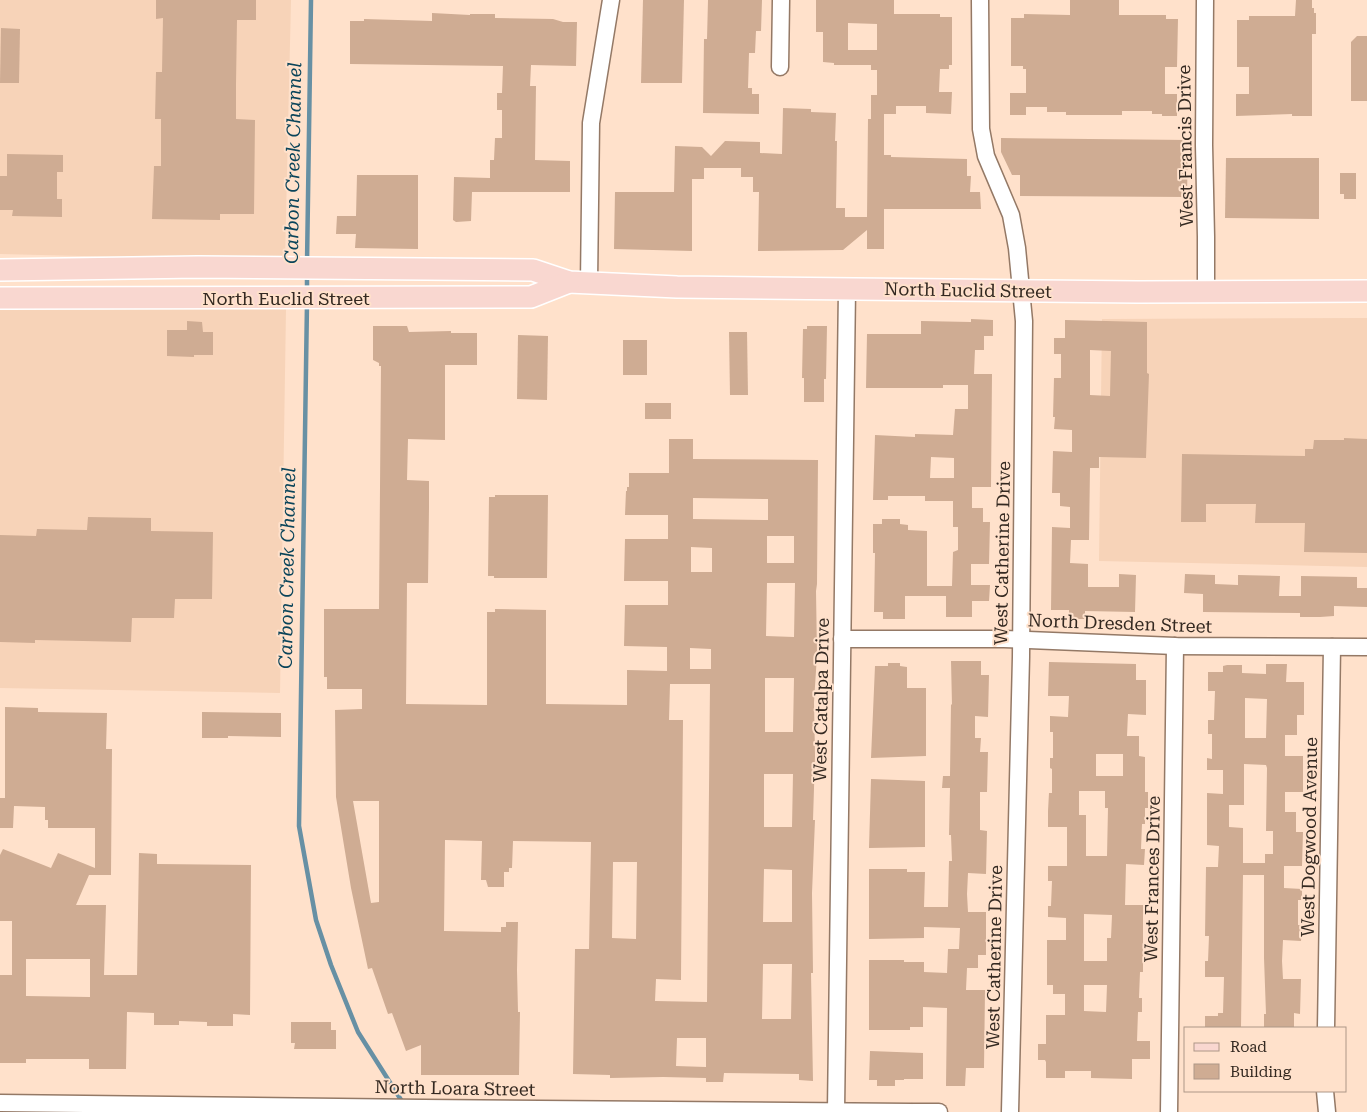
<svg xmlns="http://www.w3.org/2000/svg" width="1367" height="1112" viewBox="0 0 1367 1112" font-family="'Roboto Serif',serif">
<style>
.built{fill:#f7d3b8}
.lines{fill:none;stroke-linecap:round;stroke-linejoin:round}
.stream{stroke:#6790a4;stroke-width:4.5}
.building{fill:#cfac93;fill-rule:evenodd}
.minor-casing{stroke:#947966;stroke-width:19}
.major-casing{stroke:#fff;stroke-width:24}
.minor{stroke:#fff;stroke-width:16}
.major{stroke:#f9d7d0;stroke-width:21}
.labels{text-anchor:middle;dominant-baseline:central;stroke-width:4;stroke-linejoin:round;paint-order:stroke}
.street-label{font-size:18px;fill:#342921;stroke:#ffe1cb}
.water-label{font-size:19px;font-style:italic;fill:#0a445a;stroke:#ffe1cb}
</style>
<rect width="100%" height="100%" fill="#ffe1cb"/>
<g class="built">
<polygon points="0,0 291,0 285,261 0,254"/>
<polygon points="0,307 286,309 280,693 0,688"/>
<polygon points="1367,318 1367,567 1099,561 1102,319"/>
</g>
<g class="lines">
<g class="stream">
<polyline points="307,263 311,0"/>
<polyline points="307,293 307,273"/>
<polyline points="307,303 299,826 316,920 331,965 358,1032 403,1103"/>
</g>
</g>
<g class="building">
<polygon points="156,0 256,0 256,20 237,20 236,84 236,119 255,120 254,214 220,214 220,220 152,219 154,166 161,166 161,119 155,119 156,72 162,72 163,18 156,19"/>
<polygon points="643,0 684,0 682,83 641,83"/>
<polygon points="708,0 762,0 761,31 756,31 755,53 749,53 748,88 752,88 752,94 759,94 759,114 703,113 704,39 707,39"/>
<path d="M816 0H894V14H940V17H952V65H949V69H940L939 92H952L951 114 926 113V106H896V114H884V155H891V157L967 159V176H971L970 192H980L981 209H884V249H867V230L843 250 758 251 759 192H753V177H741V168H704V179H692V251L614 249 615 192H674L675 146 702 147 711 156 725 141 760 142V153L782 154 783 108 811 109V112L836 113 835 141H837L836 208H845V217H867L868 119H871V95H877V70H871V65H834V63L823 62V32H816ZM848 23 877 24V50H848Z"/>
<polygon points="1070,0 1119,0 1119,15 1166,15 1166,19 1178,19 1177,67 1165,67 1165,94 1177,94 1177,116 1162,116 1162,114 1152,114 1152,111 1122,111 1122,115 1066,115 1066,112 1047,112 1047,107 1026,107 1026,115 1010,115 1010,93 1026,93 1026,69 1023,69 1023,66 1011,66 1011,18 1024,18 1024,14 1070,15"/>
<polygon points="1296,0 1312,0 1312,8 1314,8 1314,13 1316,13 1316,34 1312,34 1312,116 1292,116 1292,114 1236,116 1236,94 1249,94 1249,67 1237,67 1237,20 1249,20 1249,16 1295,16"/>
<polygon points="432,13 470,15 470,14 495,14 495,18 553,19 563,22 577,22 576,66 531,65 530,86 536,86 535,160 570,161 570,192 472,192 471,221 456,222 453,220 454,177 490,178 490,160 494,160 495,138 502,138 502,110 497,110 497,93 502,93 503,66 350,64 350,21 364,21 364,19 432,21"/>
<polygon points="1,28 20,29 19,83 0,83"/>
<polygon points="1357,36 1367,36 1367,101 1351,101 1351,42"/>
<polygon points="1001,138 1188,140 1187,197 1020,196 1020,175 1012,175 1001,152"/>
<polygon points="7,154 63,155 63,172 57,172 57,199 62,199 62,217 12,216 13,210 0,210 0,176 7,176"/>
<polygon points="1226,158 1319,158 1319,219 1225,218"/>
<polygon points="1340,173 1356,173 1356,199 1344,199 1344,194 1340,194"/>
<polygon points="357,175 418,175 418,249 355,248 356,234 336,234 337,216 356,216"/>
<path d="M971 319 993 320V336H984V350H975L974 374H992L991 487H972V508H983V522H990L989 564H971V585H990L989 601H972V617H946V596H905V619H883V612H874L875 553H873V524H882V519H900V524L908 525V530L927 531V586H952L953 552 958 550V527H953V501H925V496H888V500H873L875 435 915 437V434L953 435 955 409H968V385H943V388H866L867 334H921V321L971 322ZM931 457 954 458V478H930Z"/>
<path d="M1065 320 1147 322V373L1149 374 1146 458 1099 457V468H1090L1089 540H1071L1070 563 1088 564V587H1119V574L1136 575 1135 612 1085 611V619H1069V610H1051L1052 527 1070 528V507L1060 506V493H1052L1053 451 1072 452V430L1054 429 1055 417H1053L1054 378H1061V354H1054V338H1065ZM1090 350 1111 351 1110 396 1090 395Z"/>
<polygon points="187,321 202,322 203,332 213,332 213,355 194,355 194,357 167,356 167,330 187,330"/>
<path d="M373 326H407L409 332 451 331V333H477V365H445V440L408 439 407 480 429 481V507L428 583H407L406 704 487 705V612H495V609L546 610V704L627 705V670L667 671V647L624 646 625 605H668V581H624L625 539H668V515H625L626 491H627V487H629V473H669V439H693V459L818 460 817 584 816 591 817 655 814 702 815 756 813 820H815L812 893 813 973H811L813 1081 799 1080V1074L724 1073 723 1082H706V1078L663 1077 610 1078V1075L573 1074 575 949H589L591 842 513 841 512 868H509V872H504V887H488L486 880H481L482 841 445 840 444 931 501 932V927H506V922H518L517 970 518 1012H520L519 1075H421V1045L406 1051 392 1013 388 1014 372 968 368 969 351 888 336 797 335 710 362 709V689H327V677H324V609H379L381 366H379V363L373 360ZM693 498 768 499V520L693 519ZM767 536H794V563H767ZM691 547 712 548V572H691ZM767 583H795L794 637 766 636ZM690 648 711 649V669H690ZM765 678H794L793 732H765ZM670 684H710L707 1002 655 1001 656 979 681 980 683 720H669ZM764 774H793L792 827H764ZM353 801H379V902L371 903ZM613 862H637L636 939 612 938ZM764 869 792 870V922H763ZM763 964H792L791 1019H762ZM677 1038H706V1067L676 1066Z"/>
<polygon points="807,326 827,326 826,379 824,379 824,402 804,402 804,378 802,378 803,329 807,329"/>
<polygon points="729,332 747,332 748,395 730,395"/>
<polygon points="518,335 548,336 547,400 517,399"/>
<rect x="623" y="340" width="24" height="35"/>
<rect x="645" y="403" width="26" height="16"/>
<polygon points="1344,438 1367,439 1367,553 1304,552 1305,523 1255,523 1256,504 1206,504 1206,522 1181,522 1182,454 1305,456 1305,449 1313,449 1314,440 1344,440"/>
<polygon points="495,495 548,495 547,578 494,578 494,576 488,576 489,497 495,497"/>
<polygon points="88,517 151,518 151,531 213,532 212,599 175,599 174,618 132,618 131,642 35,640 35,643 0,642 0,535 36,536 37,529 87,530"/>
<polygon points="1185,574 1215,575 1215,584 1238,585 1238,575 1280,576 1279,596 1301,596 1301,576 1357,577 1357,588 1367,588 1367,607 1334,606 1334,616 1320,617 1300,617 1300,613 1203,612 1203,594 1184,593"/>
<polygon points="951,661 981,661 981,675 989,675 988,717 975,716 975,738 981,738 980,752 988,752 987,792 980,792 980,830 987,831 986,874 968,873 967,894 968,912 986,912 986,955 978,955 978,968 967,968 966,990 985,990 984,1068 966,1068 965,1086 946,1086 947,1008 923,1007 923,1027 910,1027 910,1030 869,1030 869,960 904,960 904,962 924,962 924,972 947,973 948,949 959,949 960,928 924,927 924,938 869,939 869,869 907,869 907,872 925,872 924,907 948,907 949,861 952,861 951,835 949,835 950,788 942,788 943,776 950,776 951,704 952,705"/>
<path d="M1049 662 1136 664V680H1146V715L1128 714 1127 736H1139V756L1145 757V792H1148V808H1145V824H1142L1141 849H1145L1144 865 1126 864 1125 905H1143V972H1140L1139 998H1142V1012H1138L1137 1041H1150V1059H1132V1079L1091 1078V1071H1065V1078H1046V1062L1045 1060H1038V1044H1046V1015H1065V994H1053V985H1047V940H1066V918L1048 917V906H1051L1052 881H1048V866H1067V827H1048V811L1049 793H1052V769L1050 768V758H1053V732H1050V716L1068 717 1069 696H1048ZM1096 754H1123V776H1096ZM1079 791H1105V808H1108L1107 856H1086V815H1079ZM1084 914 1112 915 1111 938H1107V961H1084ZM1084 985H1107L1106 1012 1084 1011Z"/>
<polygon points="888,663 900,663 900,666 907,667 907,688 926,688 926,756 871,758 875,666 888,666"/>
<path d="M1266 664H1287L1286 682H1304V715H1297V735H1285V756H1303V792H1285V812H1296V832H1303L1302 866H1284V888L1302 889V900H1298V925H1302L1301 941 1283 940 1282 961 1283 979H1301L1300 1014 1294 1013V1028H1264V1014H1266L1264 958V875H1243L1241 1028H1205V1016H1218V1013H1223L1224 977H1205V961H1208L1209 936H1205L1206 867H1218L1219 846 1207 845V793L1223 794V770H1207V758L1212 759V734H1208V720H1214L1215 691H1208V672H1223V666L1227 665H1242V673L1266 674ZM1245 698 1267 699 1266 738H1245ZM1244 764 1266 765 1267 768 1266 831H1273V854H1265V863H1243V828L1229 827V805H1244Z"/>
<path d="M5 707 38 708V712L107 713 106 749H112L111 875H89L76 905H106L104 975H137L139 853 157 854V864L251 865 250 1015 233 1014V1026H207V1022L179 1021V1025H154V1013L127 1012 126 1069H89V1059H26V1063H0V975H12V921H0V855L3 849 51 868 58 853 95 868V828H48V820H45V807L14 806 13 828H0V798H5ZM26 959H90V997L26 996Z"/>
<polygon points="202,712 281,713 281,737 228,736 228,738 202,738"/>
<polygon points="871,779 925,781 925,847 869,848"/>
<polygon points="291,1022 331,1022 331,1030 336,1030 336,1049 294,1049 295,1043 291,1043"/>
<polygon points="870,1051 923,1053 923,1079 904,1079 904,1080 895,1080 895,1086 877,1086 877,1080 869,1080"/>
</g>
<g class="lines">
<defs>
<g id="minor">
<polyline points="980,0 981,129 986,156 1011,215 1017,248 1024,321 1021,657 1010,1112"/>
<polyline points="1205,0 1204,145 1206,237 1206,292"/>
<polyline points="780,67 781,0"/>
<polyline points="589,283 591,123 611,0"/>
<polyline points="842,639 1004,639 1175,646 1367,647"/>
<polyline points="1326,1028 1332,647"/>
<polyline points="1325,1091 1327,1112"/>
<polyline points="0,1103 423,1108 911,1112"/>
<polyline points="836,1111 847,289"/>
<polyline points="913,1112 939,1112"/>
<polyline points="1169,1112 1175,646"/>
</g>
<g id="major">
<polyline points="0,270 198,267 533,270 569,282 677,287 1138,292 1367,291"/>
<polyline points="0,298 531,297 569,282"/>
</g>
</defs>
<use href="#minor" class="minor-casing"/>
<use href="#major" class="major-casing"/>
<use href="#minor" class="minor"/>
<use href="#major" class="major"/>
</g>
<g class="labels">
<g class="street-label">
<text transform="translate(1185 146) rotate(-91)">West Francis Drive</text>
<text transform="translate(968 290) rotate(1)">North Euclid Street</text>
<text x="286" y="298">North Euclid Street</text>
<text transform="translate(1002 553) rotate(-89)">West Catherine Drive</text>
<text transform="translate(1120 623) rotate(2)">North Dresden Street</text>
<text transform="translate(821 700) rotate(-89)">West Catalpa Drive</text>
<text transform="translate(1309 837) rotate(-89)">West Dogwood Avenue</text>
<text transform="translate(1152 879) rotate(-89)">West Frances Drive</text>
<text transform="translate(994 957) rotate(-89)">West Catherine Drive</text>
<text transform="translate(455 1088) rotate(1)">North Loara Street</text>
</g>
<g class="water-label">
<text transform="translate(293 163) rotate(-89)">Carbon Creek Channel</text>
<text transform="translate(287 568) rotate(-89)">Carbon Creek Channel</text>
</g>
</g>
<rect x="1184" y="1027" width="162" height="65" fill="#ffe1cb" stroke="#ae9787"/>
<rect x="1194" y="1043" width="25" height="8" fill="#f9d7d0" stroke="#ae9787"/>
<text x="1230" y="1052" font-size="15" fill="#342921">Road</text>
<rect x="1194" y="1064" width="25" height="15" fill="#cfac93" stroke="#ae9787"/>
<text x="1230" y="1077" font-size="15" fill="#342921">Building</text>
</svg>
